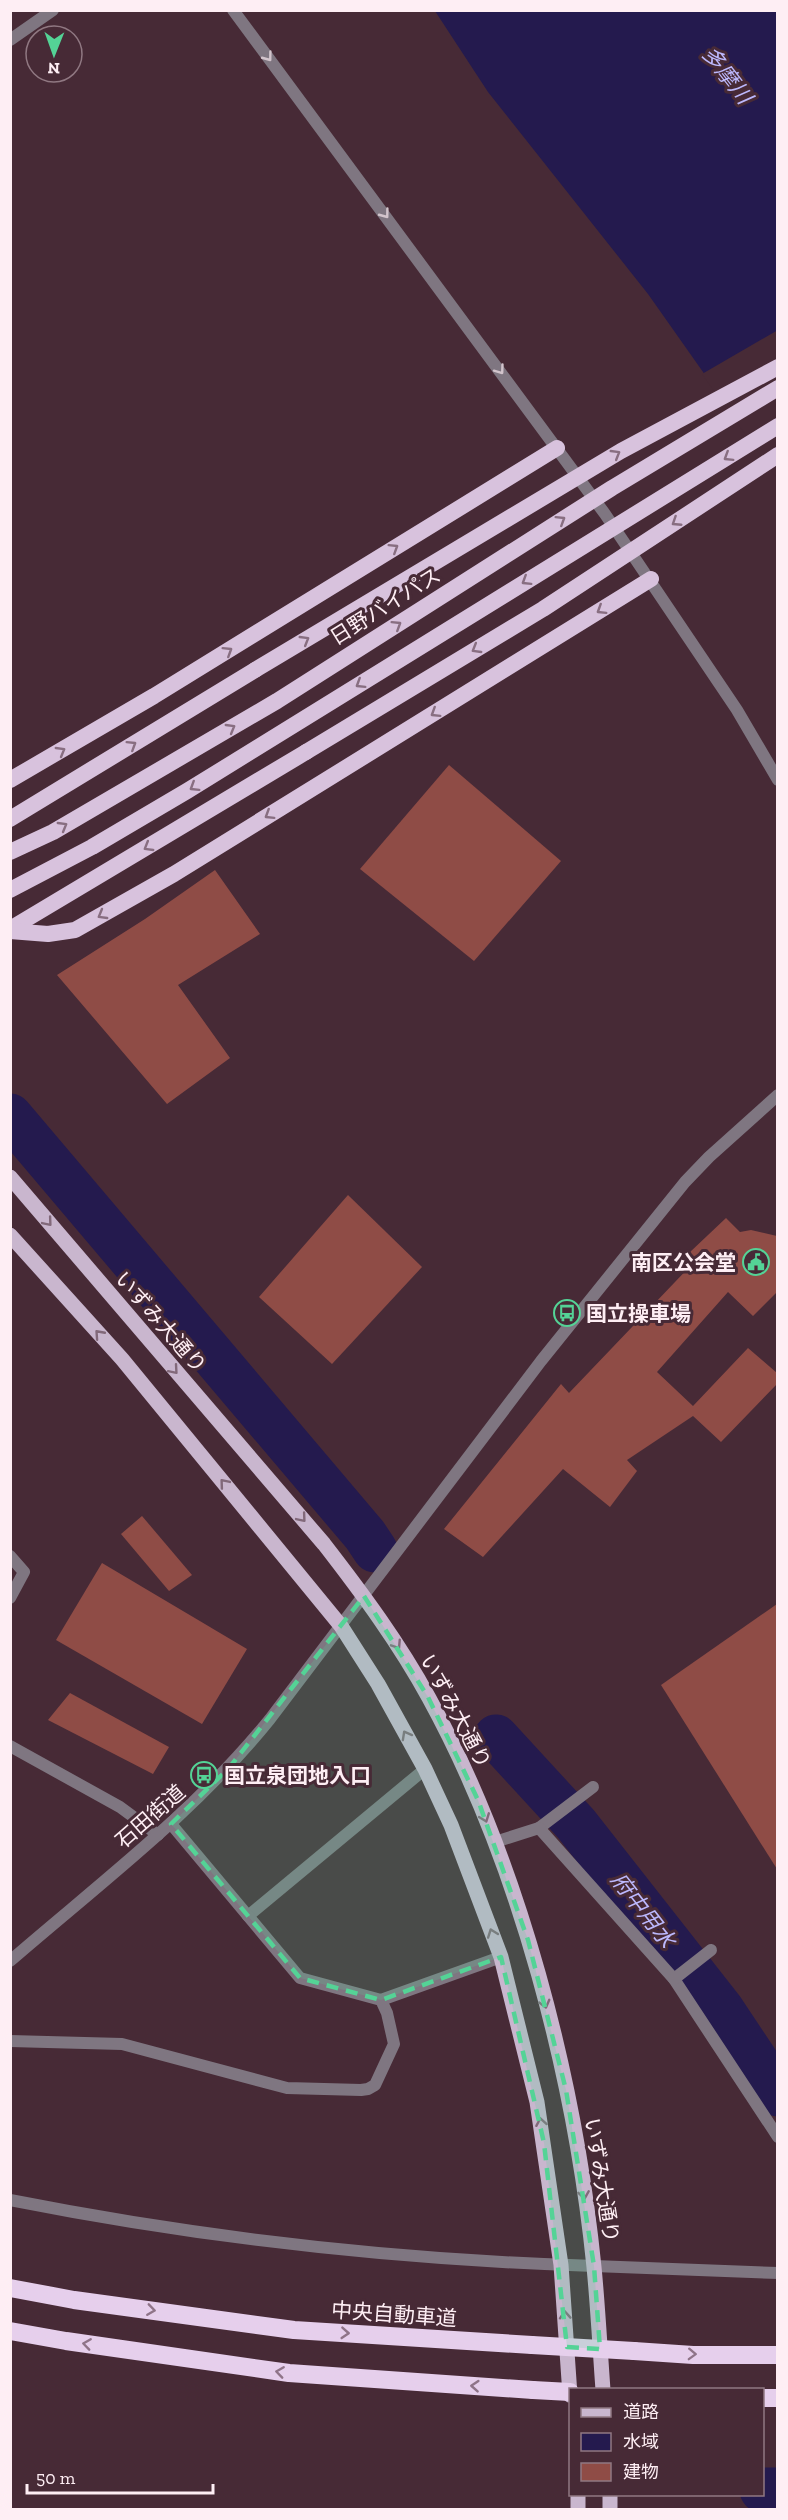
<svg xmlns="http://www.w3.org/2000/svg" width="788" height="2520" viewBox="0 0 788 2520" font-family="'Zilla Slab','Noto Sans JP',serif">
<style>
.water{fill:#241a4e}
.pier{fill:#472a36}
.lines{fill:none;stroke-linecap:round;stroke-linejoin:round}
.river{stroke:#241a4e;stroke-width:45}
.building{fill:#8f4c46}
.minor{stroke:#7f7681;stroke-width:12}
.tertiary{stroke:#7f7681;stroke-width:12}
.primary{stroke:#c9b6ce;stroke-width:15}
.trunk{stroke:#d8c2dd;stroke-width:16}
.motorway{stroke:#e6cfec;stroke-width:18}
.trunk-bridge{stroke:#d8c2dd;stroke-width:16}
.motorway-bridge{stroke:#e6cfec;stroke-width:18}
.oneway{stroke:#d2c4cc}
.oneway2{stroke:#886e81}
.oneway3{stroke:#82697a}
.oneway4{stroke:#8f7488}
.marked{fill:#54d396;fill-opacity:0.2;stroke:#54d396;stroke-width:4.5;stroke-dasharray:12 8;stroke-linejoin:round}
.labels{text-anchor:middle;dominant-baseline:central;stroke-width:6;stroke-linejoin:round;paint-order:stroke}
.street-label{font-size:21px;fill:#feeef4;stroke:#472a36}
.poi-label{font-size:21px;font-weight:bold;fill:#feeef4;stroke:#472a36;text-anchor:start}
.water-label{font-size:22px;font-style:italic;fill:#bcb8fd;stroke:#472a36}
</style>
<rect width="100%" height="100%" fill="#472a36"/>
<polygon class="water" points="435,11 777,11 777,477 648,294 488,92"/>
<polygon class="pier" points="778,330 778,480 702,374"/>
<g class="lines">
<g class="river">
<polyline points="10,1116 365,1535 375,1550"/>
<polyline points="496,1737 576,1824 722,2010 778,2094"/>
<polyline points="762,2490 778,2490"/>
</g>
</g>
<g class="building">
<polygon points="449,765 561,861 474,961 360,869"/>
<polygon points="215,870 260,934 178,985 230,1058 167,1104 57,975 145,919"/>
<polygon points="348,1195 422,1267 332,1364 259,1297"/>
<polygon points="726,1218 740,1232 751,1230 777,1236 777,1292 753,1316 728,1292 657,1372 693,1406 748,1348 777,1373 777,1384 721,1442 693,1416 627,1460 637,1471 610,1507 563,1469 483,1557 444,1529 561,1384 569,1393 696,1260 689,1253"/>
<polygon points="142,1516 192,1575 169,1591 121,1534"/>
<polygon points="102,1563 247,1649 202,1724 56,1640"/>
<polygon points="777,1604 777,1869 661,1685"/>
<polygon points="70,1693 169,1747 153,1774 48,1720"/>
</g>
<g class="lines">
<g class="minor">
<polyline points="233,10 605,514 737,710 778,780"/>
<polyline points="10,40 53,10"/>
<polyline points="10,1556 24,1572 10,1598"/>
<polyline points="10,1746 120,1807 158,1835"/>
<polyline points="539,1828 593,1787"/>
<polyline points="495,1842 539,1828 674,1979 778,2137"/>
<polyline points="248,1916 425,1769"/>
<polyline points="674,1979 711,1950"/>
<polyline points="381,2000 501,1957"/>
<polyline points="10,2041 122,2044 287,2088 361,2090 368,2089 375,2085 394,2044 387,2013 381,2000 300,1978 171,1824"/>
<polyline points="594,2266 778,2273"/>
</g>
<g class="tertiary">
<path d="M10 1961C100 1883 195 1812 270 1719L541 1361 685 1182 709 1157 778 1095"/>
<path d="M10 2200C202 2238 399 2260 594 2266"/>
</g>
<g class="primary">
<path d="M10 1177 324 1544C362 1593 399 1643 429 1698 520 1864 575 2079 594 2267 598 2308 600 2349 603 2390"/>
<polyline points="10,1235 122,1359 341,1626 378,1684 425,1769 451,1825 501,1957 537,2102 561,2265 570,2395"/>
<polyline points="578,2494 578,2510"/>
<polyline points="610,2494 610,2510"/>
</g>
<g class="trunk">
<polyline points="10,780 154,696 557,448"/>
<polyline points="10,819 255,670"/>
<polyline points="10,929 306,752"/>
<polyline points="10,931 48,934 75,930 174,874 651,579"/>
</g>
<g class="motorway">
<polyline points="10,2288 74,2300 294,2330 532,2345"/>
<polyline points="10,2331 66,2341 289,2373 533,2390"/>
<polyline points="634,2351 693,2355 778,2355"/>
<polyline points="762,2398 778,2398"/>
</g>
<g class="trunk-bridge">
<polyline points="255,670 621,451 778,367"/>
<polyline points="306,752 543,609 778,455"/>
<polyline points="10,852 53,832 277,701 612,488 778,388"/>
<polyline points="10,890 92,847 187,791 778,426"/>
</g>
<g class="motorway-bridge">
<polyline points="532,2345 634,2351"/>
<polyline points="533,2390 570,2392"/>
</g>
</g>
<defs><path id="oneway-chevron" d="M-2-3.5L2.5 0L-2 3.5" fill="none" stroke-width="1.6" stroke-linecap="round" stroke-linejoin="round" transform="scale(1.5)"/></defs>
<g class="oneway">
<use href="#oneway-chevron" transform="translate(268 57) rotate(53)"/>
<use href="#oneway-chevron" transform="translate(385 214) rotate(53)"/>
<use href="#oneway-chevron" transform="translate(500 370) rotate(54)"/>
</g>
<g class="oneway2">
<use href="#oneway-chevron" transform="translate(616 454) rotate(-31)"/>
<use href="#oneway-chevron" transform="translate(728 457) rotate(148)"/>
<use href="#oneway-chevron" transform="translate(561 520) rotate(-32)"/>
<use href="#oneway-chevron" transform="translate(676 522) rotate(147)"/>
<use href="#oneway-chevron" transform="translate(394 548) rotate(-32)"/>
<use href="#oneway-chevron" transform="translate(526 581) rotate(148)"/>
<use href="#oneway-chevron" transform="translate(601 610) rotate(148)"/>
<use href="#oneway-chevron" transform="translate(397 625) rotate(-32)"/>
<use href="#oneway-chevron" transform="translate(305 640) rotate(-31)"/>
<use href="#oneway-chevron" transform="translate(476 649) rotate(149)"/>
<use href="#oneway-chevron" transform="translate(228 651) rotate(-32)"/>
<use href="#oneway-chevron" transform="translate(360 684) rotate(148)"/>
<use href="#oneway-chevron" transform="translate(435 713) rotate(148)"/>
<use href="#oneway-chevron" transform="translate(231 728) rotate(-30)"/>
<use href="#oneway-chevron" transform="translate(132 745) rotate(-32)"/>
<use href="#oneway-chevron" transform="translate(61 751) rotate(-30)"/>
<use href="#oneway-chevron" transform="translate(194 787) rotate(148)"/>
<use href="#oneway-chevron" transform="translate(269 815) rotate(148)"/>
<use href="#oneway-chevron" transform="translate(63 826) rotate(-30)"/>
<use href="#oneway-chevron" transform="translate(148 847) rotate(149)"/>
<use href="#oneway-chevron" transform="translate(102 915) rotate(150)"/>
</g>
<g class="oneway3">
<use href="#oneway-chevron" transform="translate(48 1222) rotate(50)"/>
<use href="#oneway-chevron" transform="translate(99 1334) rotate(-132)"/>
<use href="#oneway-chevron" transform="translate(174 1370) rotate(49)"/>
<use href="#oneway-chevron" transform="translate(224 1483) rotate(-130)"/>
<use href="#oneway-chevron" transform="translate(302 1518) rotate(50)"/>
<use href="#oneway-chevron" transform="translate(397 1645) rotate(57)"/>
<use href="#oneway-chevron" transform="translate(406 1735) rotate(-119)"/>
<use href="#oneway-chevron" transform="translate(485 1818) rotate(69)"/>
<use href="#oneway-chevron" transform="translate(492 1933) rotate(-110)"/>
<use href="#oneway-chevron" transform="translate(545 2004) rotate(75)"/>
<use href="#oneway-chevron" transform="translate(541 2122) rotate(-100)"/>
<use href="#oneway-chevron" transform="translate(584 2195) rotate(81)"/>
<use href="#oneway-chevron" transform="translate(565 2315) rotate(-94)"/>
</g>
<g class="oneway4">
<use href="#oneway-chevron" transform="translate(151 2310) rotate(8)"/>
<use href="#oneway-chevron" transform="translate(345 2333) rotate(4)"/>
<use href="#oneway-chevron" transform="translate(87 2344) rotate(-172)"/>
<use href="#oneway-chevron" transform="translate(692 2354) rotate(2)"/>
<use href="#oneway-chevron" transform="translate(280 2372) rotate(-172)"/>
<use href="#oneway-chevron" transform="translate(475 2386) rotate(-176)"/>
</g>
<path class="marked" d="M364 1596 428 1697 478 1800 528 1940 566 2090 594 2266 600 2349 567 2347 544 2143 501 1957 381 2000 300 1978 171 1824 229 1768Z"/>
<defs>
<symbol id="civic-ring" viewBox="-11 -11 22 22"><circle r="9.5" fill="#472a36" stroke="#54d396" stroke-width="1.5"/><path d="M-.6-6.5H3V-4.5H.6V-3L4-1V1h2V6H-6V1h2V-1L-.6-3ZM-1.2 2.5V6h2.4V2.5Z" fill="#54d396"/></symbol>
<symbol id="bus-ring" viewBox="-11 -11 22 22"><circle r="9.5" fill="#472a36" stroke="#54d396" stroke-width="1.5"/><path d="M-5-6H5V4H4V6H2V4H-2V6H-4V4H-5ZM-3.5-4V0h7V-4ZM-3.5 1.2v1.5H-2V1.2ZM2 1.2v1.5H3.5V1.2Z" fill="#54d396"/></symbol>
</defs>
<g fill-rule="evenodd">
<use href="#civic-ring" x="741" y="1247" width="30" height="30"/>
<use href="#bus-ring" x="552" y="1298" width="30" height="30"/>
<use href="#bus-ring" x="189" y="1760" width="30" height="30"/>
</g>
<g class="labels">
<g class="street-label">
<text transform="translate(385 606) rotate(-32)">日野バイパス</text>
<text transform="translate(161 1322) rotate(49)">いずみ大通り</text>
<text transform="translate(456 1711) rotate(62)">いずみ大通り</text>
<text transform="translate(150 1816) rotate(-41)">石田街道</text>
<text transform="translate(602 2180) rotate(81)">いずみ大通り</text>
<text transform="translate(394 2314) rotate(4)">中央自動車道</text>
</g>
<g class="poi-label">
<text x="736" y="1262" text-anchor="end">南区公会堂</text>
<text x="586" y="1313">国立操車場</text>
<text x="224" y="1775">国立泉団地入口</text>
</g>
<g class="water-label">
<text transform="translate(727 75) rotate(52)">多摩川</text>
<text transform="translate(643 1910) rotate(52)">府中用水</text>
</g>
</g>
<rect width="788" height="2520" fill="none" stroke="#feeef4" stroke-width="24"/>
<rect x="569" y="2388" width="195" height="108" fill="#472a36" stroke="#907882" stroke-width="1.5"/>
<rect x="581" y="2408" width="30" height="9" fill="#c9b6ce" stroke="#907882" stroke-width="1.5"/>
<text x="623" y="2418" font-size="18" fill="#feeef4">道路</text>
<rect x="581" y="2433" width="30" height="18" fill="#241a4e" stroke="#907882" stroke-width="1.5"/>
<text x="623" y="2448" font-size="18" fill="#feeef4">水域</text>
<rect x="581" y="2463" width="30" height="18" fill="#8f4c46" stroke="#907882" stroke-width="1.5"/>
<text x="623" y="2478" font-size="18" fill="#feeef4">建物</text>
<g transform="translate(54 54) rotate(181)"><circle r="28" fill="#472a36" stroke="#907882" stroke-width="1.5"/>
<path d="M0-4.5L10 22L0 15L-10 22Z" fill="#54d396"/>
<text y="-9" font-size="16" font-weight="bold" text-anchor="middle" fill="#feeef4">N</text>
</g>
<path d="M27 2484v9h186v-9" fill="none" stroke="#feeef4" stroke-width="3"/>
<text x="36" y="2484" font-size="18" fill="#feeef4" stroke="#472a36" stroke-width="4.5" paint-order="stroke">50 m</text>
</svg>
